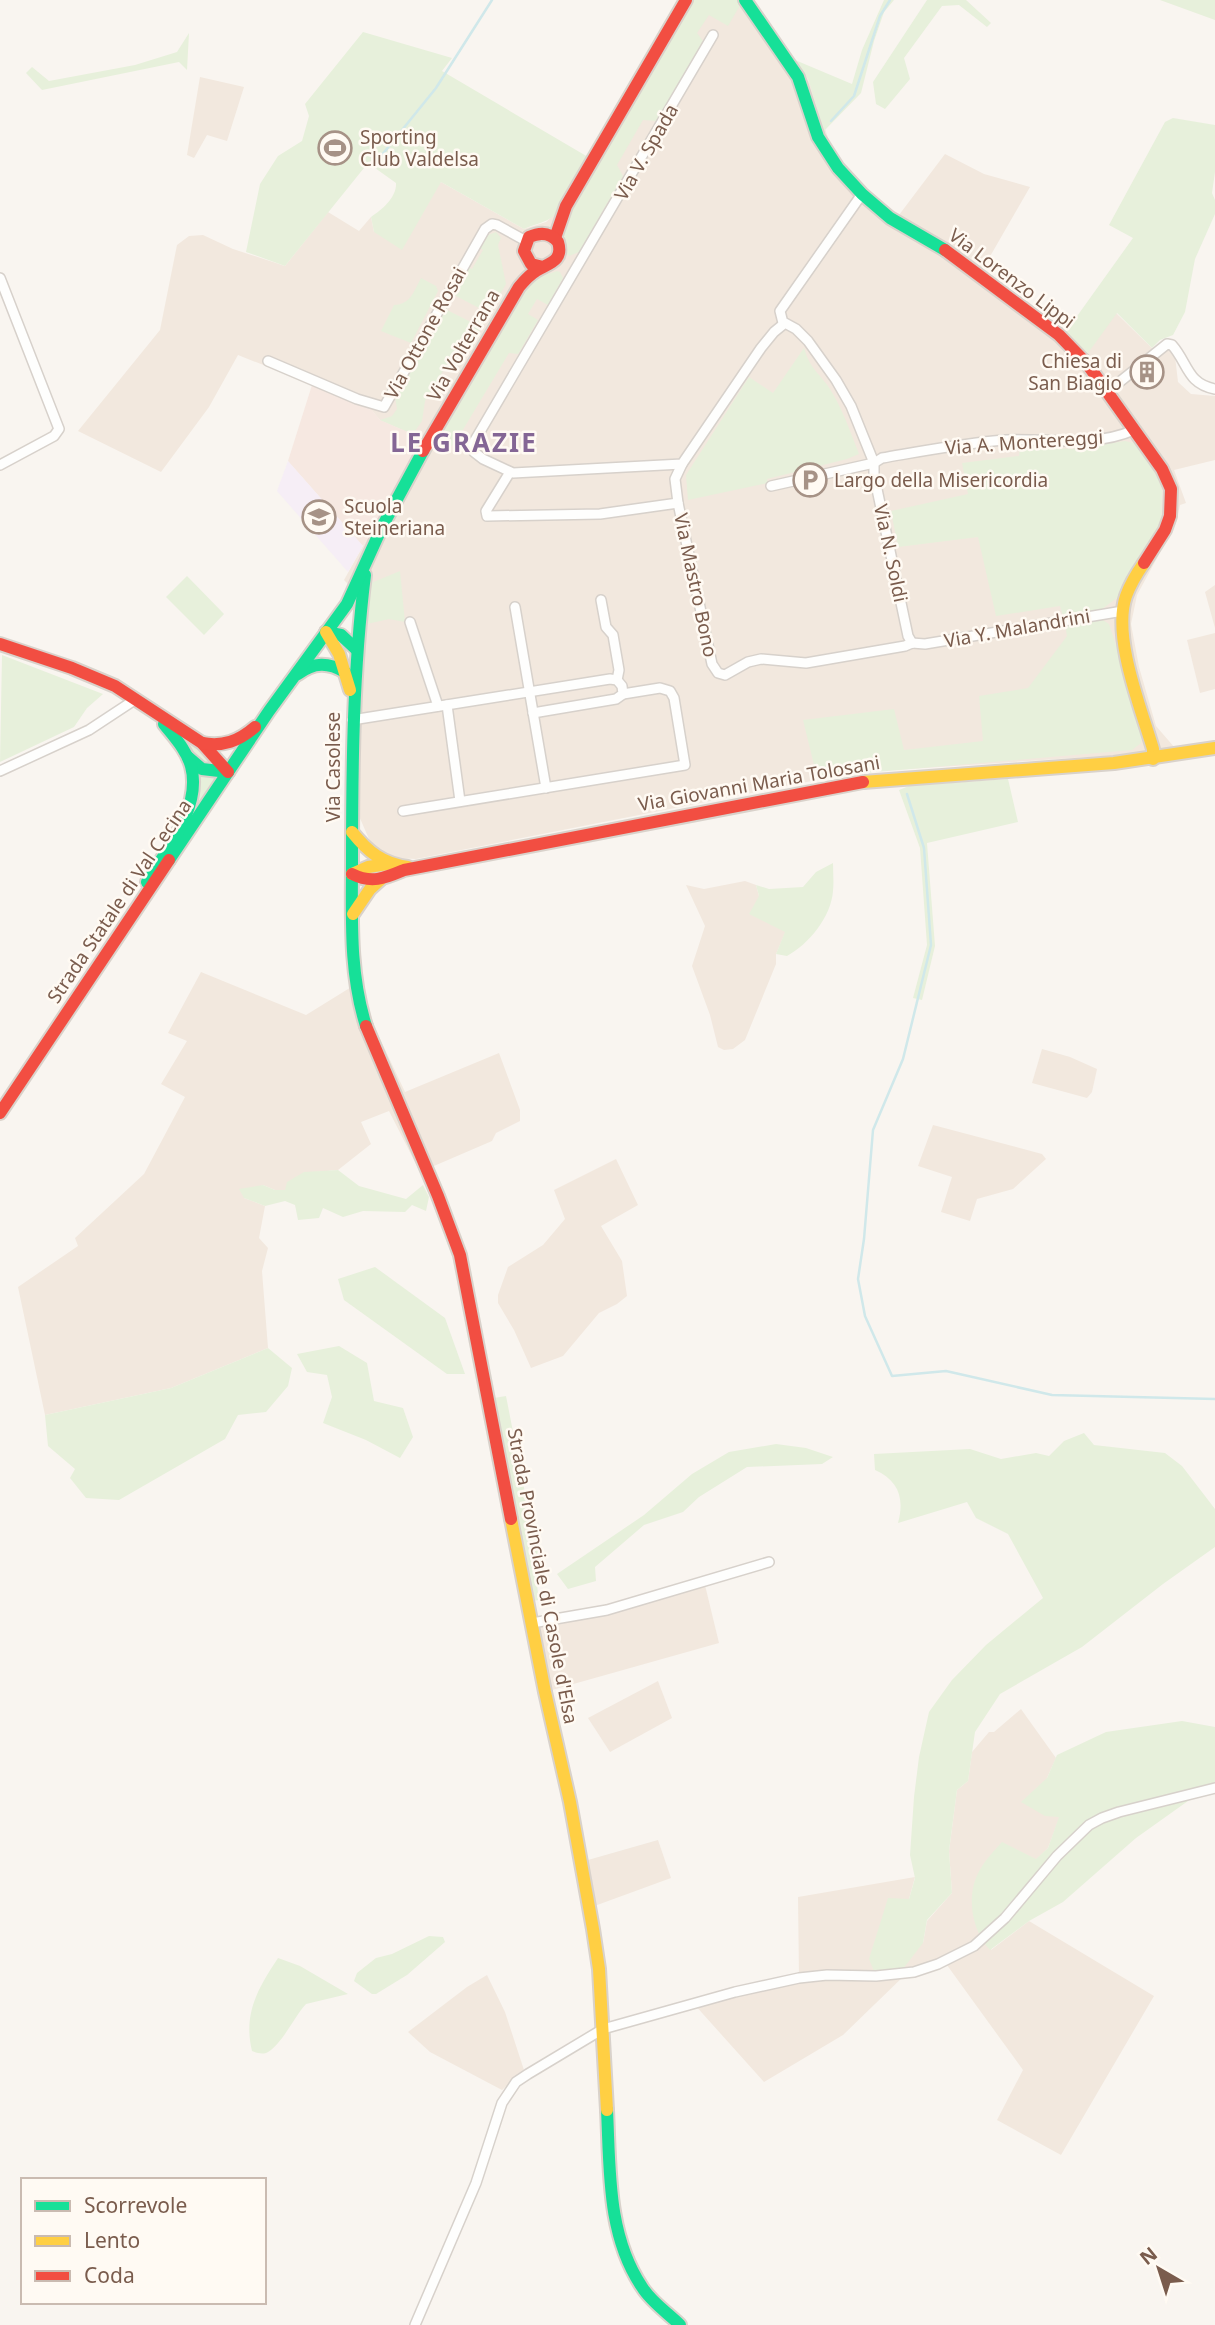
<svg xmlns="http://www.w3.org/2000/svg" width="1215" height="2325" viewBox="0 0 1215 2325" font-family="'Noto Sans',sans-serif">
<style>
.residential{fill:#f2e8de}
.commercial{fill:#f6e8e1}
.education{fill:#f6eef6}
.green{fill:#e7f0db}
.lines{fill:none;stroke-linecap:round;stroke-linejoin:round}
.stream{stroke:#d0e8ea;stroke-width:2.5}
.street-casing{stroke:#d7d1cb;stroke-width:12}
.fast-casing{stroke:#d9d2cb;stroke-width:16}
.slow-casing{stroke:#d9d2cb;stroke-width:16}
.jam-casing{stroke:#d9d2cb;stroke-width:16}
.street{stroke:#fefefd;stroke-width:9}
.fast{stroke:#16e098;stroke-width:12}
.slow{stroke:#ffcf43;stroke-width:12}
.jam{stroke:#f24e42;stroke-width:12}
.labels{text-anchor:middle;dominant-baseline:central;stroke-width:5;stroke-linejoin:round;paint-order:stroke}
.poi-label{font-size:19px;fill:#7a5c4d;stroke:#fffaf3;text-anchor:start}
.street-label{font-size:19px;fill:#7a5c4d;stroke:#fffaf3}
.district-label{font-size:26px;font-weight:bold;letter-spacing:2px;fill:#846695;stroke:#fffaf3}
</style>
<rect width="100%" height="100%" fill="#f9f5f0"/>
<g class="residential">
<polygon points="678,0 753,0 810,83 831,147 845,166 869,192 899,215 945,154 984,174 1030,187 977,279 1056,339 1079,365 1116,313 1159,355 1170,348 1175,356 1178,382 1191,394 1215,396 1215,460 1174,470 1186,503 1180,505 1176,523 1137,595 1131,624 1139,667 1156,726 1175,748 1134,754 879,771 827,778 416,859 395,858 383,854 372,846 359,816 364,626 351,587 344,580 423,439 380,420 369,407 238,355 209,407 161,472 78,431 160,330 177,245 189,236 203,235 233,249 285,266 328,212 359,231 371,217 374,232 441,182 524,229 546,222 554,215"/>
<polygon points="200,77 244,87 227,141 207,135 194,158 187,155"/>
<polygon points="1215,585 1215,628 1205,592"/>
<polygon points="1215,633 1215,689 1200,693 1187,640"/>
<polygon points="745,881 756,885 759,896 786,931 776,954 776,964 745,1040 733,1049 724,1050 718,1047 710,1015 692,966 705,926 686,885 704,889"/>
<polygon points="201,972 306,1015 361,981 374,1026 405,1092 499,1053 520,1110 520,1121 496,1133 492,1141 420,1172 389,1111 361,1122 371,1144 338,1170 304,1173 285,1190 275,1190 263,1185 244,1198 265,1206 259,1238 268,1248 262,1271 268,1348 171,1388 45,1415 18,1287 78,1246 75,1238 144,1174 185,1097 161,1084 187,1041 168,1033"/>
<polygon points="1042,1049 1070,1057 1097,1069 1092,1092 1087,1098 1032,1083"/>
<polygon points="933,1125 1042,1154 1046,1159 1013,1189 977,1199 970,1221 941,1212 952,1177 918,1166"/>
<polygon points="616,1159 638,1205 601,1226 622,1261 627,1296 617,1304 599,1313 563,1356 531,1368 514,1330 498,1303 498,1295 508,1267 543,1245 565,1219 554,1190"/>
<polygon points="704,1581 719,1643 545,1692 532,1623 550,1621"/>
<polygon points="658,1681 672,1718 610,1752 588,1718"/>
<polygon points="1021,1709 1056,1758 1047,1778 1060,1816 1048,1848 1036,1860 991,1950 1029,1921 1154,1996 1061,2155 997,2120 1023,2070 944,1961 907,1973 843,2035 764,2082 694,2004 799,1978 798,1897 915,1877 909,1899 923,1943 927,1921 952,1893 949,1851 957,1790 968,1781 972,1752 989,1732 994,1732"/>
<polygon points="658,1840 671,1878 589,1908 581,1862"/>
<polygon points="487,1975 505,2012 524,2070 502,2090 430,2052 408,2032 467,1987"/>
</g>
<polygon class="commercial" points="312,385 370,408 380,420 424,439 363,546 288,461"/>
<polygon class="education" points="288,461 363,546 348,572 277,491"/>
<g class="green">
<path d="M693 0H739L742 2 728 26 709 15 697 33 703 41 657 121 643 120 617 165 623 176 579 252 569 256C559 245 563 231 568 218Z"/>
<polygon points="884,0 894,0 884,12 874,41 861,93 824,131 809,81 795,60 852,84 862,50"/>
<polygon points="927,0 966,0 991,23 987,27 959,5 942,6 904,58 910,79 885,109 876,104 873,82"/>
<polygon points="1160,0 1215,0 1215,20"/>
<path d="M363 32 452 58 442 71 588 157 554 216C545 223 535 224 524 229L441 182 402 250 374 232 371 217C382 210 397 197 396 183L368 163 285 266 246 252 260 184 278 156 302 141 309 116 305 104Z"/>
<polygon points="189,33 187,70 179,62 42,90 26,73 32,67 49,81 135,65 177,52"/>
<polygon points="1173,118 1215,125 1215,172 1212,193 1215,200 1215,214 1195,259 1185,312 1173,335 1160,340 1152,348 1117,313 1088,353 1065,333 1133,238 1109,225 1165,122"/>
<polygon points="496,232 501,238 498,245 506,284 478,333 455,351 425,401 422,421 413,434 380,420 392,416 397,409 395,397 448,302 450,303 447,310 471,322 479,308 454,295 454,292 467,267 472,269 483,250 480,248 488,235"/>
<polygon points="557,271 560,272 563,278 548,305 537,299 528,314 538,320 520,351 518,354 509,353 455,443 448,449 437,443 529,283 532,284 540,277"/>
<path d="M421 278 436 286 438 291 411 343 381 331 394 305C410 305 414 291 421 278Z"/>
<path d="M804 348C810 368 817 371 828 386 842 407 850 431 859 454L847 459 767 479 768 483 688 500 686 475 749 377 773 393Z"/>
<polygon points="1125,441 1138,444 1155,469 1162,491 1161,525 1138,561 1121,595 1102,609 1063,616 1060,606 996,616 978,537 898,547 891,511 968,494 962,463 1019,456 1020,447 1073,449"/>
<polygon points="400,571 405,622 389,619 367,624 371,583"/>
<polygon points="187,576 224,614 204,635 166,597"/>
<polygon points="1101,619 1109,624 1141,722 1141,743 1132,750 817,777 803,720 894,709 904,750 983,741 979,696 1028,688 1067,636 1065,625"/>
<polygon points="2,655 103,694 87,708 74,727 0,762"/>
<polygon points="195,744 207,753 220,768 197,761 188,748 190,745"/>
<polygon points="195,769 218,775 192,815 195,803"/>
<polygon points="1008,779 1018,822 927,843 935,946 922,1000 913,998 927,945 920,848 899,790 909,786"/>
<path d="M833 863C833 872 834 882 833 891 831 917 809 944 787 956L776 954 785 932 749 914 759 896 756 885 769 889 803 887 816 872Z"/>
<polygon points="338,1170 359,1186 406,1199 423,1185 429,1197 426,1211 412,1205 405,1212 363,1211 343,1217 323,1208 319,1218 298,1220 295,1205 285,1201 265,1206 244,1198 239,1189 263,1185 275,1190 285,1190 287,1182 304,1172"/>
<polygon points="375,1267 445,1318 465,1374 447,1374 344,1300 338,1279"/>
<polygon points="339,1346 367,1363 374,1401 403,1408 413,1437 400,1458 366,1440 323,1423 332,1397 327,1375 307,1372 297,1354"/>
<polygon points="268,1348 292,1368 288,1386 266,1412 238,1415 225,1439 119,1500 86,1498 70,1478 75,1469 48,1446 45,1415 171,1388"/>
<polygon points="506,1396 530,1518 543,1552 534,1563 539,1600 532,1601 494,1398"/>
<path d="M1084 1433 1094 1445 1165 1453 1182 1466 1215 1509V1547L1163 1584 1082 1647 1000 1694 975 1732 968 1781 957 1790 949 1851 952 1893 927 1920 923 1943 899 1974 876 1976 869 1959 888 1898 909 1899 915 1878 910 1855 914 1797 919 1757 929 1712 952 1680 986 1645 1043 1598 1008 1534 976 1518 967 1502 898 1523C905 1498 898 1480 875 1470L874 1454 970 1449 1001 1459 1036 1453 1049 1456 1064 1441Z"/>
<polygon points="776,1444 806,1448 833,1457 822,1464 747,1467 699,1497 683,1512 644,1525 595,1567 596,1581 568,1589 557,1574 644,1515 692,1474 729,1452"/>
<path d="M1182 1721 1215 1727V1788L1202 1791 1136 1838 1063 1902 1029 1921 990 1950C971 1930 965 1893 981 1868 986 1859 995 1850 1002 1842L1036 1859 1048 1848 1059 1817 1045 1816 1021 1802 1047 1778 1057 1755 1106 1732Z"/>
<polygon points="429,1936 443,1937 445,1942 407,1975 376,1994 372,1994 354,1981 357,1973 376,1958 392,1954"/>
<path d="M278 1958 300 1966 348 1994 306 2004C294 2017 282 2044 268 2052 263 2055 257 2053 252 2051 243 2014 258 1988 278 1958Z"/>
</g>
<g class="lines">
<g class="stream">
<polyline points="831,121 854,96 880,16 890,0"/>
<polyline points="377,161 436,88 492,0"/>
<polyline points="907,794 924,848 931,945 903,1059 873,1130 864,1239 858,1279 865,1316 892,1376 946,1371 1052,1395 1215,1399"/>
</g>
<defs>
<g id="street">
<polyline points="713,35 471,447 474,452 483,459 513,473 682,464 761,348 774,332 785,323 796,329 808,341 836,380 851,406 874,463"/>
<polyline points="0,278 59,429 54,436 0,465"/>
<polyline points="783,323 780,311 862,194"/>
<polyline points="268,361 357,399 384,407 485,229 492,224 497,225 526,241"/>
<path d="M1107 392 1167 344 1172 345C1188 363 1187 384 1215 389"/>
<polyline points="874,463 874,475 908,636 912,643"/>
<polyline points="682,464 675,479 678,503 712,664 718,673 725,675 748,662 761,659 806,663 905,646 912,643"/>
<polyline points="510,472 486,511 487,516 600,514 678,503"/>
<path d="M771 486 874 463 882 458C923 451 964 443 1005 440 1048 438 1093 448 1134 430"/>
<polyline points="601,600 606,627 613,635 619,670 617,680"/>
<polyline points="515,607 546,788"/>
<polyline points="410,622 438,706"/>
<polyline points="912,643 925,644 1123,611"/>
<polyline points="447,705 460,801"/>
<polyline points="352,720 610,679 617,680 622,686 623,694 616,699 533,713"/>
<polyline points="0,771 89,730 136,699"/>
<polyline points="403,811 685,765 674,698 670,691 660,688 623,694"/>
<polyline points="532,1623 607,1610 769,1562"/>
<polyline points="415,2325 476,2183 502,2103 516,2082 528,2074 603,2029 735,1992 799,1978 827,1975 876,1976 914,1972 938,1964 974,1946 1005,1918 1057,1856 1089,1825 1102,1818 1119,1812 1215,1788"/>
</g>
<g id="fast">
<polyline points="745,0 798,77 818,137 838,168 862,194 890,218 945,250"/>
<path d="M365 575C353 671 352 766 352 862 352 918 349 972 366 1026"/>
<polyline points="326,632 341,635 356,649"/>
<path d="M298 674C314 662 328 662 345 672"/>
<polyline points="188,757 202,769 228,772"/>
<polyline points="169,860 269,711 347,604 382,527 423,451"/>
<path d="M147 882C167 849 202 807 191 766 186 749 174 737 164 724"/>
<path d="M607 2110C610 2170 607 2235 642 2287 651 2302 668 2313 680 2325"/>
</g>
<g id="slow">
<path d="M1144 563C1137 573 1130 585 1126 596 1112 637 1141 708 1153 749V759"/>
<polyline points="326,632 339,654 350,690"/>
<polyline points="863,782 1114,763 1215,748"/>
<path d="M352 832C368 852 383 864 408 867"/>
<polyline points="352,874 368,867 387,864"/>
<polyline points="353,914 370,889 381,879"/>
<polyline points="511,1519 545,1692 570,1802 593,1929 599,1969 607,2110"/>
</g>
<g id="jam">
<polyline points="555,238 566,206 686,0"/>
<polyline points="945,250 1059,335 1088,365 1162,469 1171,489 1170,516 1165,530 1144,563"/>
<path d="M423 451 519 287C524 281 529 275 536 271 549 263 564 261 558 242 550 232 540 232 529 237L524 251 531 264 543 267"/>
<polyline points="0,644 72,668 115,686 202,743 228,772"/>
<path d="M202 743C223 747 239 741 255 727"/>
<path d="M352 874C372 884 385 878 404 870L863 782"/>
<polyline points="366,1026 438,1196 460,1255 511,1519"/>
<polyline points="0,1113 169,860"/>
</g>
</defs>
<use href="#street" class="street-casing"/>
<use href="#fast" class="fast-casing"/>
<use href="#slow" class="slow-casing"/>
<use href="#jam" class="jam-casing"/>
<use href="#street" class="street"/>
<use href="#fast" class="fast"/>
<use href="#slow" class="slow"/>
<use href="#jam" class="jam"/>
</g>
<defs>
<symbol id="stadium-ring" viewBox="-11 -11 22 22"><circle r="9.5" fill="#fffaf3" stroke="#a69286" stroke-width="1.5"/><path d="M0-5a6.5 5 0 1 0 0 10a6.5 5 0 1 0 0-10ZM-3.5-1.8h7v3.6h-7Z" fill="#a69286"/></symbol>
<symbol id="building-ring" viewBox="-11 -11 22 22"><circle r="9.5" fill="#fffaf3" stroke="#a69286" stroke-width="1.5"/><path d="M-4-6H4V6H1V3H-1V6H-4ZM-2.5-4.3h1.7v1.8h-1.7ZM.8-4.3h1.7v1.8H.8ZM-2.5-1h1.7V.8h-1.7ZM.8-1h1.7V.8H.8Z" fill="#a69286"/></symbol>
<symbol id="parking-ring" viewBox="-11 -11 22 22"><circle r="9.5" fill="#fffaf3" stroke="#a69286" stroke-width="1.5"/><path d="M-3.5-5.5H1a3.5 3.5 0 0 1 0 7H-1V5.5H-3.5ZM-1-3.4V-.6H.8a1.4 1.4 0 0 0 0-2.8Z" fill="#a69286"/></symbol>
<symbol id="school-ring" viewBox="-11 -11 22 22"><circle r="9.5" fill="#fffaf3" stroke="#a69286" stroke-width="1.5"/><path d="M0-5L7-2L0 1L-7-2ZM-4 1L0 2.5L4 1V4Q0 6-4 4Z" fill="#a69286"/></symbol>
</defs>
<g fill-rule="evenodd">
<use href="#stadium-ring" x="316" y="129" width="38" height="38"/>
<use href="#building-ring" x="1128" y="353" width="38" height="38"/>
<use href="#parking-ring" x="791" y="461" width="38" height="38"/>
<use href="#school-ring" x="300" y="498" width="38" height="38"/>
</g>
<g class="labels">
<g class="poi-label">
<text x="360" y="137">Sporting<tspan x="360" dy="22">Club Valdelsa</tspan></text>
<text x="1122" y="361" text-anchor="end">Chiesa di<tspan x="1122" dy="22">San Biagio</tspan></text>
<text x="834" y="480">Largo della Misericordia</text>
<text x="344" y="506">Scuola<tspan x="344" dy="22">Steineriana</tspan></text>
</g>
<g class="street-label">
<text transform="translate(646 152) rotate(-60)">Via V. Spada</text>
<text transform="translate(1012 278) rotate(37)">Via Lorenzo Lippi</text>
<text transform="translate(425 333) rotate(-61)">Via Ottone Rosai</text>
<text transform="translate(463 345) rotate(-60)">Via Volterrana</text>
<text transform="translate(1024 442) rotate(-4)">Via A. Montereggi</text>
<text transform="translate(891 553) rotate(78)">Via N. Soldi</text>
<text transform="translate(696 585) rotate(78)">Via Mastro Bono</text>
<text transform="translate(1017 628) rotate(-10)">Via Y. Malandrini</text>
<text transform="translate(333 767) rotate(-90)">Via Casolese</text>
<text transform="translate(759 783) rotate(-10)">Via Giovanni Maria Tolosani</text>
<text transform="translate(119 901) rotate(-56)">Strada Statale di Val Cecina</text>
<text transform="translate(543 1576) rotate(79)">Strada Provinciale di Casole d'Elsa</text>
</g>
<g class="district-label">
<text x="464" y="442">LE GRAZIE</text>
</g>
</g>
<rect x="21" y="2178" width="245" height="126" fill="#fffaf3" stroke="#cabbb1" stroke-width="2"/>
<rect x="35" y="2201" width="35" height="10" fill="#16e098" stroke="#cabbb1" stroke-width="2"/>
<text x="84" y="2213" font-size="21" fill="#7a5c4d">Scorrevole</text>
<rect x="35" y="2236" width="35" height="10" fill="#ffcf43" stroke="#cabbb1" stroke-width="2"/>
<text x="84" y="2248" font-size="21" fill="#7a5c4d">Lento</text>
<rect x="35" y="2271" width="35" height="10" fill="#f24e42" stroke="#cabbb1" stroke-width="2"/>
<text x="84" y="2283" font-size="21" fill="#7a5c4d">Coda</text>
<g transform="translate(1159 2269) rotate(321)" stroke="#fffaf3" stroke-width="5" paint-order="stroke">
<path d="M0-5L12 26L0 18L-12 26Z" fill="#7a5c4d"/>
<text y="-10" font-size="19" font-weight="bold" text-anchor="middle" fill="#7a5c4d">N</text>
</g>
</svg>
